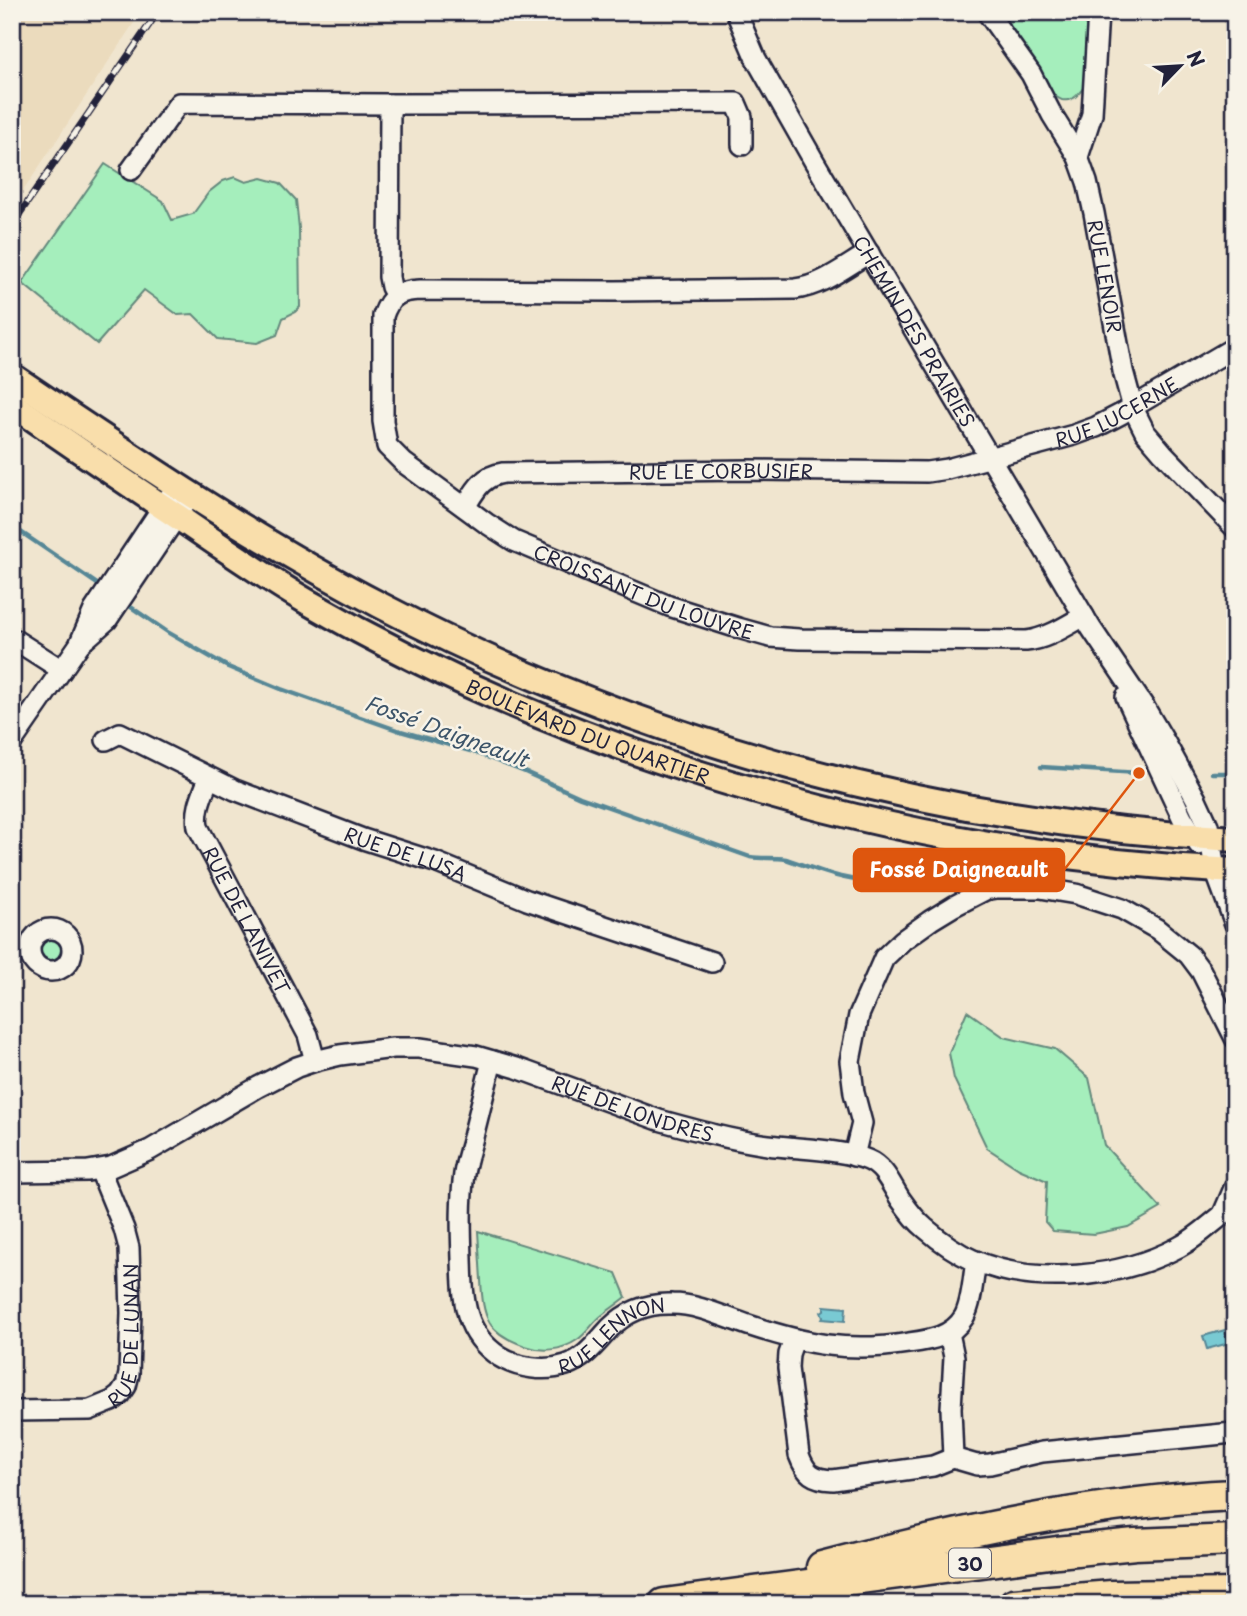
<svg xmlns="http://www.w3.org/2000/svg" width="1247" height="1616" viewBox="0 0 1247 1616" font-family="'Playpen Sans',sans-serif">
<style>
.built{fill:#ebdbbd}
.green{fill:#a5eebc;stroke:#64887c;stroke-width:2}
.water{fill:#79cad3;stroke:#568796;stroke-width:2}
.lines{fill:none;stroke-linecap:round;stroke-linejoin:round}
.stream{stroke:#568796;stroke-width:4.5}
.minor-casing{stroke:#22223b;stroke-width:24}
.major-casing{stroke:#22223b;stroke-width:30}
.highway-casing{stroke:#22223b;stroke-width:35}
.minor{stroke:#f7f3e8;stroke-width:19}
.major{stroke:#f9deab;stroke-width:24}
.highway{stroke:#f9deab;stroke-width:30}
.rail-casing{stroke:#22223b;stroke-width:7}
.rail{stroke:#f7f3e8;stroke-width:4.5;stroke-dasharray:13;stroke-linecap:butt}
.labels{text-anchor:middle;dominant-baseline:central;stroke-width:5;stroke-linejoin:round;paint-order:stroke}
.shield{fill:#f7f3e8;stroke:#62616f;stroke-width:2}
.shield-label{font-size:18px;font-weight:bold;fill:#22223b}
.street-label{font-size:19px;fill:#22223b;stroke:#f7f3e8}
.water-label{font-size:21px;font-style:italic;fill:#3c5469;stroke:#f7f3e8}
.leader{fill:none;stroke:#de560e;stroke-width:2.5}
.callout-dot{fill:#de560e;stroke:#f7f3e8;stroke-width:2.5}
.callout{fill:#de560e;stroke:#de560e;stroke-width:2.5}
.callout-label{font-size:21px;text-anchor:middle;font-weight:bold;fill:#fff}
</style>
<rect width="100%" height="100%" fill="#f0e5cf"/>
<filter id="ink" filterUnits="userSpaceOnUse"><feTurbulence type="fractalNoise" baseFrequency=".0143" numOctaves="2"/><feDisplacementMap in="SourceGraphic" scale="14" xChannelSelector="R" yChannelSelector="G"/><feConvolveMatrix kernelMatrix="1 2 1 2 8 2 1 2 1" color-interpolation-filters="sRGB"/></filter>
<g filter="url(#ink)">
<polygon class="built" points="12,12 141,12 12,208"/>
<g class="green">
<path d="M997 12H1088L1084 87C1078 95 1073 102 1062 100 1059 99 1055 96 1052 94 1045 88 1041 75 1036 66 1024 47 1011 30 997 12Z"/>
<polygon points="105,164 163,201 172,220 193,214 209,192 223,181 235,177 246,182 262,178 280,183 296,200 299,228 300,307 295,312 283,318 277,335 257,343 218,339 193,314 178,315 144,290 97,344 22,283"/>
<circle cx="51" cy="950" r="13"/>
<polygon points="967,1011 1004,1037 1055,1049 1089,1078 1104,1145 1161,1208 1128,1227 1094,1234 1053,1231 1045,1222 1047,1181 1019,1169 987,1148 954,1079 949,1053"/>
<path d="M478 1231 616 1273 626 1297C618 1304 608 1310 600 1317 592 1324 586 1334 577 1340 561 1351 542 1352 525 1346 487 1333 483 1318 481 1280 480 1264 479 1248 478 1231Z"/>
</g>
<g class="water">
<polygon points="824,1306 846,1308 845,1321 822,1319 823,1316 821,1312 824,1310"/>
<polygon points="1225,1330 1229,1343 1207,1349 1203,1336"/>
</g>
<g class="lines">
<g class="stream">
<polyline points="12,526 103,588"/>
<path d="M125 603 169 633 228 667 281 689 397 730 474 752 525 772 580 797 750 857C762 859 774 857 786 859 811 867 857 887 882 880 889 878 896 874 902 871"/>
<polyline points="1041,767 1139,773"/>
<polyline points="1212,773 1235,773"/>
</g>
<defs>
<g id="minor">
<path id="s1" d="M736 12 756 59 814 161 1091 628 1145 708 1165 742 1196 799 1208 825 1215 870 1235 924"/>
<path id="s2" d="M987 12 1031 74 1052 115 1078 157 1087 182 1094 213 1123 371 1133 408 1145 432 1163 453 1235 528"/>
<polyline points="390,104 736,103 742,117 742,145"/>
<polyline points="1078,157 1092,114 1098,12"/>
<polyline points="131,170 179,103 390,104 389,277 391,287 396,296"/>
<path id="s3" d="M869 253C846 266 822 286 795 289L615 291 420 290C398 291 390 296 383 316V421L387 446 404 463 486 523 514 541 669 606 738 628 770 637 799 639 1026 641C1047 639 1066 626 1084 616"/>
<path id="s4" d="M465 507C475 491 482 476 503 473L750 470 927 472 947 469 1074 435 1096 427 1121 414 1235 347"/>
<polyline points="12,638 62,670"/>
<polyline points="82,642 107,620 185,504"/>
<polyline points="1126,697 1182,817 1199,845"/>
<path id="s5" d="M106 740 120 733 235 790 363 839 435 862 527 900 712 962"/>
<polyline points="12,742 79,645 94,610 170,496"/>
<path id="s6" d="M209 778C203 794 195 809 198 827L308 1035 315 1061"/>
<circle cx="51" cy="950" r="21"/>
<path id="s7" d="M492 1061C486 1085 480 1109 474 1133 471 1147 466 1160 464 1174 460 1202 461 1230 462 1259 463 1298 463 1333 500 1357 518 1368 545 1372 566 1365 586 1358 596 1343 610 1328 627 1311 648 1303 672 1304 698 1304 724 1317 748 1325 805 1344 848 1353 909 1343 930 1340 952 1337 964 1317 972 1303 973 1278 976 1261"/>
<polyline points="854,1156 862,1123 854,1093 850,1061 859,1015 884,958 903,940 931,920 954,906 985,890 997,888 1040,888 1076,894 1122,909 1157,929 1189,955 1201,971 1235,1038"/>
<path id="s8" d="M12 1172 88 1171 111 1167 150 1150 258 1087 297 1067 315 1061 340 1055 393 1048H420L476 1056 517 1068 659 1120C695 1130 731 1140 768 1145 797 1149 842 1149 868 1160 885 1167 891 1185 901 1200 908 1210 915 1220 925 1228 940 1241 955 1252 973 1260 1035 1287 1121 1278 1179 1247 1200 1236 1215 1219 1235 1206"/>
<polyline points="1223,1214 1235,1186"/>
<polyline points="949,1333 954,1357 951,1408 953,1458 977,1465 990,1464 1042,1452 1233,1433 1235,1431"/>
<path d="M794 1340 789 1354 788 1368 799 1455C806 1474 813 1479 833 1480L933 1466 953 1458"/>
<path id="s9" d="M12 1411 90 1410 112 1401 120 1395 126 1386 129 1374 131 1313 129 1248 124 1229 100 1170"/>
</g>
<g id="major">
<path d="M12 376C132 457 252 538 380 605 644 743 938 823 1235 839"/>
<path id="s10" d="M12 404C67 442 122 480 178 517 220 546 262 575 306 601 583 761 916 856 1235 871"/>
</g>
<g id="highway">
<path d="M822 1567C955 1532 1097 1501 1235 1495"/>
<polyline points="664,1604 1057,1552 1135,1544 1235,1540"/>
<polyline points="1014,1604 1112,1596 1235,1594"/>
</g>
</defs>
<use href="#minor" class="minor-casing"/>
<use href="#major" class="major-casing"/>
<use href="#highway" class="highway-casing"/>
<use href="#minor" class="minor"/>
<use href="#major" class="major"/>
<use href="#highway" class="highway"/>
<defs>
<polyline id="rail" points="12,225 158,12"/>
</defs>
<use href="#rail" class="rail-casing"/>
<use href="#rail" class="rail"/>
</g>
</g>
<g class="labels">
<rect class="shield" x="949" y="1548.5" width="42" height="29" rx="5"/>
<g class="shield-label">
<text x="970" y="1563">30</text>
</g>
<g class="street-label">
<text stroke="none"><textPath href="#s2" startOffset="294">RUE LENOIR</textPath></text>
<text stroke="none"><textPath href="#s1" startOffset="366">CHEMIN DES PRAIRIES</textPath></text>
<text stroke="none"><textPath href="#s4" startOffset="677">RUE LUCERNE</textPath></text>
<text stroke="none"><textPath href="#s4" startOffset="271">RUE LE CORBUSIER</textPath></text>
<text stroke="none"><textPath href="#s3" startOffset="936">CROISSANT DU LOUVRE</textPath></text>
<text stroke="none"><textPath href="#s10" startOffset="665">BOULEVARD DU QUARTIER</textPath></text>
<text stroke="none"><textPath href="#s5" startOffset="326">RUE DE LUSA</textPath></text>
<text stroke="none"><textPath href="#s6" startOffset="156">RUE DE LANIVET</textPath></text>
<text stroke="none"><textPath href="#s8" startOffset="658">RUE DE LONDRES</textPath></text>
<text stroke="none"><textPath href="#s9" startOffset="172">RUE DE LUNAN</textPath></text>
<text stroke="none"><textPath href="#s7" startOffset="436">RUE LENNON</textPath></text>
</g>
<g class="water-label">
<text transform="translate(447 730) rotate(20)">Fossé Daigneault</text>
</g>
</g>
<path class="leader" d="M1139 773L1064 870"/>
<circle class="callout-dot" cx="1139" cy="773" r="7"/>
<rect class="callout" x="854" y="849" width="210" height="42" rx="7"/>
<g class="callout-label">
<text x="959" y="877">Fossé Daigneault</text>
</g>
<rect width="1247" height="1616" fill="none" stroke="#f7f3e8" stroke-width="42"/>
<rect x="21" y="21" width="1205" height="1574" fill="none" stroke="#22223b" stroke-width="2.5" filter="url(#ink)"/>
<g transform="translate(1180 66) rotate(65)" stroke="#f7f3e8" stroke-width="5" paint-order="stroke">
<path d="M0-5L12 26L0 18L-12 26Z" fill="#22223b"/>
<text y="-10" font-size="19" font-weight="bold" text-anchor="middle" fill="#22223b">N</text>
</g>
</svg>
